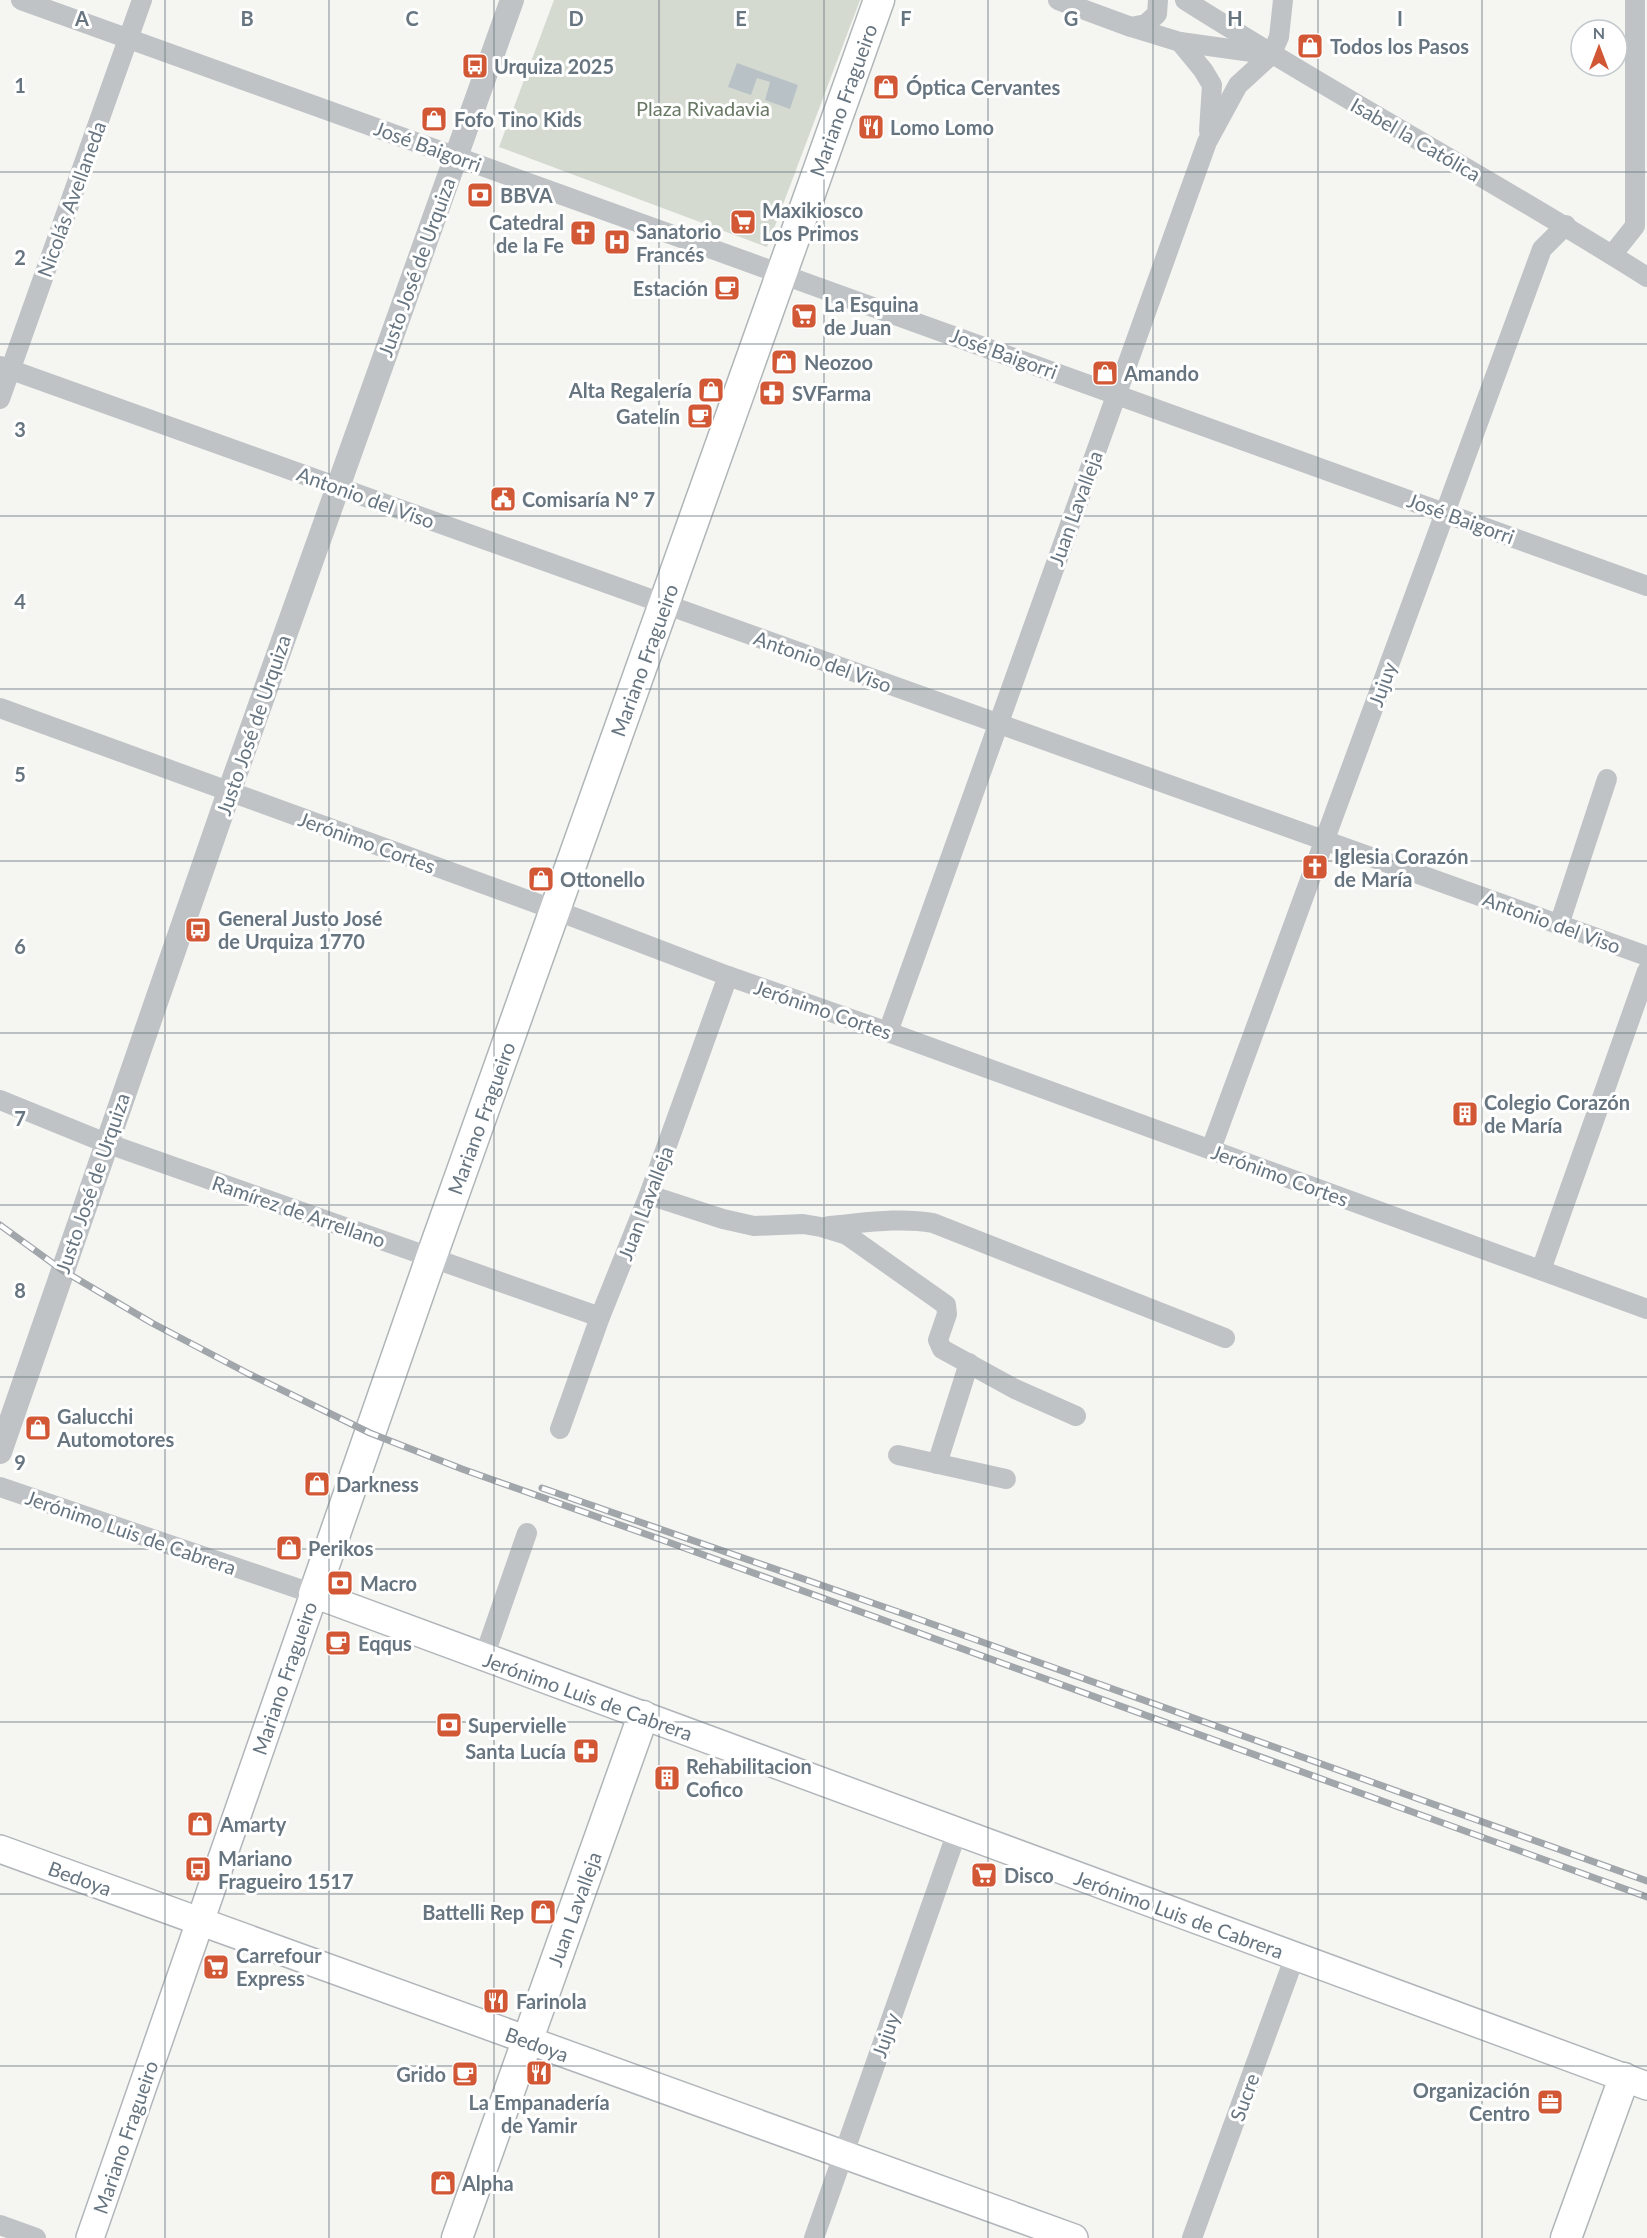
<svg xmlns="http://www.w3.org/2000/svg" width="1647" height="2238" viewBox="0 0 1647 2238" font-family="Lato,sans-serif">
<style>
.green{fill:#d5dad1}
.water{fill:#b8c2c6}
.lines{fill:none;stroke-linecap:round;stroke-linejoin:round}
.secondary-casing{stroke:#b2b6ba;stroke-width:30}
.primary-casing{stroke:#b0b5b8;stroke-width:33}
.minor{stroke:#bfc3c6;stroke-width:20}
.tertiary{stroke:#bfc3c6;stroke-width:24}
.secondary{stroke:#fff;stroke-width:27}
.primary{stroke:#fff;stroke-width:30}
.rail-casing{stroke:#a1a6ab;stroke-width:7}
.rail{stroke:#fff;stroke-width:4.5;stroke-dasharray:14;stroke-linecap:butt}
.grid{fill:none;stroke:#677580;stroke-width:1.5;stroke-opacity:0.55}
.labels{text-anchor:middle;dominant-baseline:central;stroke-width:6;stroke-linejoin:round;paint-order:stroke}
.poi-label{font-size:20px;font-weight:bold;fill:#677580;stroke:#fff;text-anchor:start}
.street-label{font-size:20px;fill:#677580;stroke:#fff}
.park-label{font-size:20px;fill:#697865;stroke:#fff}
.grid-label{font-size:20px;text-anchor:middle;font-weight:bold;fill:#677580;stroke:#fff;stroke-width:6;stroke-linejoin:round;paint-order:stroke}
</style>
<rect width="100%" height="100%" fill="#f5f5f2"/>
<polygon class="green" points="554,0 860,0 767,247 499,147"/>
<polygon class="water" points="737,63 798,85 790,109 765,100 770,82 757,78 751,95 728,87"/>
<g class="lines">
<defs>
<g id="secondary">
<polyline points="0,1849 1074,2238"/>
<polyline points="90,2238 314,1594 1647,2086"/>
</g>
<g id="primary">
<polyline points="314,1594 431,1258 879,0"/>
<polyline points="457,2238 643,1716"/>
<polyline points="1566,2238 1624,2078"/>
</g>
</defs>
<use href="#secondary" class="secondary-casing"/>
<use href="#primary" class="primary-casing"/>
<g class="minor">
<polyline points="21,0 1647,586"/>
<polyline points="1058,0 1131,27 1180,42 1266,54"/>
<path d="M1185 0C1336 96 1495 181 1647 277"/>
<polyline points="1131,27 1146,24 1157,14 1158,0"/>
<polyline points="1180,42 1203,70 1212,85 1209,131"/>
<polyline points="1612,255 1635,226 1635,0"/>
<polyline points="0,366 1647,956"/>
<polyline points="0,399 142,0"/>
<polyline points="0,708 555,910 728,976 888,1032 1647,1309"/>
<polyline points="1559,925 1607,779"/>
<polyline points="888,1032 1207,142 1238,85 1271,55 1279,37 1283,0"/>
<polyline points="0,1100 106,1143 600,1317"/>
<polyline points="1211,1149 1542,249 1566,225"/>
<polyline points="649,1195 723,1219 754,1226 803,1224 821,1227 847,1235 946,1305 947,1314 938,1340 942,1349 1015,1389 1076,1416"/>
<path d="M829 1226C864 1223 899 1217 933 1223L1225 1338"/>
<polyline points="1541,1270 1647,971"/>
<polyline points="560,1429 600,1317 649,1195 728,976"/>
<polyline points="898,1455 1006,1479"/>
<polyline points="937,1464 969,1363"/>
<polyline points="0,1487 314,1594"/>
<polyline points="484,1657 527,1533"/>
<polyline points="0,2225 36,2238"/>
<polyline points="814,2238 957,1832"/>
<polyline points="1192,2238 1295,1956"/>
</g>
<polyline class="tertiary" points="0,1452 229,792 512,0"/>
<use href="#secondary" class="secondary"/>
<use href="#primary" class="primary"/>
<defs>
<g id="rail">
<polyline points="0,1225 62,1270 152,1323 249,1374 370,1433 462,1469 668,1542 1647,1897"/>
<polyline points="542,1488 907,1615 1647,1881"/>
</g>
</defs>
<use href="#rail" class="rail-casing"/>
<use href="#rail" class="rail"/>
</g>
<path class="grid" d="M165 0V2238M329 0V2238M494 0V2238M659 0V2238M824 0V2238M988 0V2238M1153 0V2238M1318 0V2238M1482 0V2238M0 172H1647M0 344H1647M0 516H1647M0 689H1647M0 861H1647M0 1033H1647M0 1205H1647M0 1377H1647M0 1549H1647M0 1722H1647M0 1894H1647M0 2066H1647"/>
<defs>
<symbol id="shop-square" viewBox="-11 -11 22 22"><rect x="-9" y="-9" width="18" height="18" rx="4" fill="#d25735" stroke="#fff"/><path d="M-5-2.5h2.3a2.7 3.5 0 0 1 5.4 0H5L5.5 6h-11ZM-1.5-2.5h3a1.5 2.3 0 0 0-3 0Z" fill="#fff"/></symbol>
<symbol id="bus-square" viewBox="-11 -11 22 22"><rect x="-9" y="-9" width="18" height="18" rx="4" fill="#d25735" stroke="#fff"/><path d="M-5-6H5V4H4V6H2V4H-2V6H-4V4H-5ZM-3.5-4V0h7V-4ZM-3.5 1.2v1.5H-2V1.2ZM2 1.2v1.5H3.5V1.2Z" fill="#fff"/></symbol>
<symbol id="restaurant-square" viewBox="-11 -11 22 22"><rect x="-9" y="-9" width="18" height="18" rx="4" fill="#d25735" stroke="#fff"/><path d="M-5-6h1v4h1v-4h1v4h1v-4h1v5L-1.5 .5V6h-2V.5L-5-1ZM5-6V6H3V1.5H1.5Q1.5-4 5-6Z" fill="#fff"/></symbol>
<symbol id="bank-square" viewBox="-11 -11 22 22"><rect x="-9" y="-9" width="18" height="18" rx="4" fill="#d25735" stroke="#fff"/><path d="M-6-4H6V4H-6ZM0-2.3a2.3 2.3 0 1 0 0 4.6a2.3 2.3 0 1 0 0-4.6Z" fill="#fff"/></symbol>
<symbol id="supermarket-square" viewBox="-11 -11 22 22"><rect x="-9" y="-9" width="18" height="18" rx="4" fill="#d25735" stroke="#fff"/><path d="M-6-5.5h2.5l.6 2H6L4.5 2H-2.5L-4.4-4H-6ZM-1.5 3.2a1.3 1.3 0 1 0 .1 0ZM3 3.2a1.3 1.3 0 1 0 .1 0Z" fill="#fff"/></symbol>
<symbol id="church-square" viewBox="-11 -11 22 22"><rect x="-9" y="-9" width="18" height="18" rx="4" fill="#d25735" stroke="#fff"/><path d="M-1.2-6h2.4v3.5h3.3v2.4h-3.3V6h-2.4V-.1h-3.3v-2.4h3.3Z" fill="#fff"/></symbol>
<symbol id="hospital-square" viewBox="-11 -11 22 22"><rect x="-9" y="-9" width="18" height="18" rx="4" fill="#d25735" stroke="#fff"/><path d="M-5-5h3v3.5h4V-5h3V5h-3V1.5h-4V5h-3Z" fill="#fff"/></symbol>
<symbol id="cafe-square" viewBox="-11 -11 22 22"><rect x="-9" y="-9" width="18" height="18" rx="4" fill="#d25735" stroke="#fff"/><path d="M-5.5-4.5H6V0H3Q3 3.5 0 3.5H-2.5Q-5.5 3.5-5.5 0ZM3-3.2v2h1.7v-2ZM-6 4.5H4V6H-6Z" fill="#fff"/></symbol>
<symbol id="pharmacy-square" viewBox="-11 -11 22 22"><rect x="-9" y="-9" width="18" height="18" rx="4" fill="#d25735" stroke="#fff"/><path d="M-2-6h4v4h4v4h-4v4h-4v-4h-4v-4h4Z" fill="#fff"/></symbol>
<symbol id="civic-square" viewBox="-11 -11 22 22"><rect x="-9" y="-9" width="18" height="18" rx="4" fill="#d25735" stroke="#fff"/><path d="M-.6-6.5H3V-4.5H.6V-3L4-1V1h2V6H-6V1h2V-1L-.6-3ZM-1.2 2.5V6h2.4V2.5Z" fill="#fff"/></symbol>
<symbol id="building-square" viewBox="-11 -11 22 22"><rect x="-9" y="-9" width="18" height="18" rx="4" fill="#d25735" stroke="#fff"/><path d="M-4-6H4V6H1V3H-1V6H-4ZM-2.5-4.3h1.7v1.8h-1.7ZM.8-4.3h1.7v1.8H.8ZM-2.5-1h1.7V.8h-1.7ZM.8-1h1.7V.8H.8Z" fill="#fff"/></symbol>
<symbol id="office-square" viewBox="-11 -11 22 22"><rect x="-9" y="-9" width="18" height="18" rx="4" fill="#d25735" stroke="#fff"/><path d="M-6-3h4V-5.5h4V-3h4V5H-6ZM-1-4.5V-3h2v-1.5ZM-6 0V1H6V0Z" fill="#fff"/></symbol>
</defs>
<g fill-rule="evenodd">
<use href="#shop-square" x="1295" y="31" width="30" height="30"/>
<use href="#bus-square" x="460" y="51" width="30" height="30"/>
<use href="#shop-square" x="871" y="72" width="30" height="30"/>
<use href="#shop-square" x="419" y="104" width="30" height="30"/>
<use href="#restaurant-square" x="856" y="112" width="30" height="30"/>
<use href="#bank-square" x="465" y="180" width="30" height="30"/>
<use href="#supermarket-square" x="728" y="207" width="30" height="30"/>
<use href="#church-square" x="568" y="218" width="30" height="30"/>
<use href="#hospital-square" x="602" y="227" width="30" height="30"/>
<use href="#cafe-square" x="712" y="273" width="30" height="30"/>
<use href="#supermarket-square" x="789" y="301" width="30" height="30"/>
<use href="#shop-square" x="769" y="347" width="30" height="30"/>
<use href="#shop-square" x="1090" y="358" width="30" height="30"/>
<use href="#shop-square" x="696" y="375" width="30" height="30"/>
<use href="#pharmacy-square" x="757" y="378" width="30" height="30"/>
<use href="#cafe-square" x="685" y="401" width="30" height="30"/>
<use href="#civic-square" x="488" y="484" width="30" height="30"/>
<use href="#church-square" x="1300" y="852" width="30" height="30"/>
<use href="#shop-square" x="526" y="864" width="30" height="30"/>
<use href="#bus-square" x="183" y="915" width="30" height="30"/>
<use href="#building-square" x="1450" y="1099" width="30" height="30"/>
<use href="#shop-square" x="23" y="1413" width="30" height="30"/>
<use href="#shop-square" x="302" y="1469" width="30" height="30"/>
<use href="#shop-square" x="274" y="1533" width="30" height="30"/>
<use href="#bank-square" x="325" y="1568" width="30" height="30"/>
<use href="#cafe-square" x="323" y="1628" width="30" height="30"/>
<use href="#bank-square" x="434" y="1710" width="30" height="30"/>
<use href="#pharmacy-square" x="571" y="1736" width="30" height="30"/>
<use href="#building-square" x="652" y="1763" width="30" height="30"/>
<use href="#shop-square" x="185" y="1809" width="30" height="30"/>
<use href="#bus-square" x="183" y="1854" width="30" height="30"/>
<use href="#supermarket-square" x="969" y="1860" width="30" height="30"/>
<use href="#shop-square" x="528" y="1897" width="30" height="30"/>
<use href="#supermarket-square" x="201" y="1952" width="30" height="30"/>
<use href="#restaurant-square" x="481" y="1986" width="30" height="30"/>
<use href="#restaurant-square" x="524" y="2058" width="30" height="30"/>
<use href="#cafe-square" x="450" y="2059" width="30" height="30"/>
<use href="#office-square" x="1535" y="2087" width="30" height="30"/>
<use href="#shop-square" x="428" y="2168" width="30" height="30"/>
</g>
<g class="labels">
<g class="poi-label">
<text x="1330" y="46">Todos los Pasos</text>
<text x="494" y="66">Urquiza 2025</text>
<text x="906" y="87">Óptica Cervantes</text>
<text x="454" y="119">Fofo Tino Kids</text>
<text x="890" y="127">Lomo Lomo</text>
<text x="500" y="195">BBVA</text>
<text x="762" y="210">Maxikiosco<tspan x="762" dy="23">Los Primos</tspan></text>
<text x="564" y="222" text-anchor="end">Catedral<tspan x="564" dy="23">de la Fe</tspan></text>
<text x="636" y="231">Sanatorio<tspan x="636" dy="23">Francés</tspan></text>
<text x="708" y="288" text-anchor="end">Estación</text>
<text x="824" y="304">La Esquina<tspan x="824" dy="23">de Juan</tspan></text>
<text x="804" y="362">Neozoo</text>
<text x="1124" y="373">Amando</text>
<text x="692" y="390" text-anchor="end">Alta Regalería</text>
<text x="792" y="393">SVFarma</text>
<text x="680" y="416" text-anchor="end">Gatelín</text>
<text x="522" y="499">Comisaría N° 7</text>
<text x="1334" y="856">Iglesia Corazón<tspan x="1334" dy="23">de María</tspan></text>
<text x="560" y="879">Ottonello</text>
<text x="218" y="918">General Justo José<tspan x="218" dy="23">de Urquiza 1770</tspan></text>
<text x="1484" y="1102">Colegio Corazón<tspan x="1484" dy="23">de María</tspan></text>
<text x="57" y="1416">Galucchi<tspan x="57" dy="23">Automotores</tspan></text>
<text x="336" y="1484">Darkness</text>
<text x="308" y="1548">Perikos</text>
<text x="360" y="1583">Macro</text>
<text x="358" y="1643">Eqqus</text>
<text x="468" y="1725">Supervielle</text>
<text x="566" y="1751" text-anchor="end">Santa Lucía</text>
<text x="686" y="1766">Rehabilitacion<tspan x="686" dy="23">Cofico</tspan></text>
<text x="220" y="1824">Amarty</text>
<text x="218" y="1858">Mariano<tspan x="218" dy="23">Fragueiro 1517</tspan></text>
<text x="1004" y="1875">Disco</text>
<text x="524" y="1912" text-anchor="end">Battelli Rep</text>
<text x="236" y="1955">Carrefour<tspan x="236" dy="23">Express</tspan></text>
<text x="516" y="2001">Farinola</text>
<text x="446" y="2074" text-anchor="end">Grido</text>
<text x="1530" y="2090" text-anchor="end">Organización<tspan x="1530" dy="23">Centro</tspan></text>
<text x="539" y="2102" text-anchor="middle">La Empanadería<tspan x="539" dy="23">de Yamir</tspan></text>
<text x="462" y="2183">Alpha</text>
</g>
<g class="street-label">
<text transform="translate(843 100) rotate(-70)">Mariano Fragueiro</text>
<text transform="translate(1416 139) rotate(30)">Isabel la Católica</text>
<text transform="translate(428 146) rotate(20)">José Baigorri</text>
<text transform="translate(71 199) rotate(-70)">Nicolás Avellaneda</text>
<text transform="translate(416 267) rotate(-70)">Justo José de Urquiza</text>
<text transform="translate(1004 353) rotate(20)">José Baigorri</text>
<text transform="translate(366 497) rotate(20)">Antonio del Viso</text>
<text transform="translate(1075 508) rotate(-70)">Juan Lavalleja</text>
<text transform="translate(1461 518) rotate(20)">José Baigorri</text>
<text transform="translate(644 660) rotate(-70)">Mariano Fragueiro</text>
<text transform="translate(823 661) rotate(20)">Antonio del Viso</text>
<text transform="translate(1382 684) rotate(-70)">Jujuy</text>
<text transform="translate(253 725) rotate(-71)">Justo José de Urquiza</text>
<text transform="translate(367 842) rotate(20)">Jerónimo Cortes</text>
<text transform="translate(1552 922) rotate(20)">Antonio del Viso</text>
<text transform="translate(823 1009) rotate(19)">Jerónimo Cortes</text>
<text transform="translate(481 1118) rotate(-70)">Mariano Fragueiro</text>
<text transform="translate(1280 1175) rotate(20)">Jerónimo Cortes</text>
<text transform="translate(92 1183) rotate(-71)">Justo José de Urquiza</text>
<text transform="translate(645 1203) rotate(-69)">Juan Lavalleja</text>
<text transform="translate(299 1211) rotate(19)">Ramírez de Arrellano</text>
<text transform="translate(131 1532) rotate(19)">Jerónimo Luis de Cabrera</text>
<text transform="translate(284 1678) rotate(-71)">Mariano Fragueiro</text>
<text transform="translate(588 1696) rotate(20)">Jerónimo Luis de Cabrera</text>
<text transform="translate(80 1878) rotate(20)">Bedoya</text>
<text transform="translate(574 1909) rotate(-70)">Juan Lavalleja</text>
<text transform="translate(1179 1914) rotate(20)">Jerónimo Luis de Cabrera</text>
<text transform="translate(885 2035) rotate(-71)">Jujuy</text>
<text transform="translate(537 2044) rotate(20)">Bedoya</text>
<text transform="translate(1244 2097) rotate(-70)">Sucre</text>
<text transform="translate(125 2137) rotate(-71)">Mariano Fragueiro</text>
</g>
<g class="park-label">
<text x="703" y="108">Plaza Rivadavia</text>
</g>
</g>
<g class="grid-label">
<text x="82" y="26">A</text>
<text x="247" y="26">B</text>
<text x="412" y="26">C</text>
<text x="576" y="26">D</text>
<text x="741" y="26">E</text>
<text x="906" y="26">F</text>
<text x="1071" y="26">G</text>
<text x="1235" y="26">H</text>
<text x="1400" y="26">I</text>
<text x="20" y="93">1</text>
<text x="20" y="265">2</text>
<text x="20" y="437">3</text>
<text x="20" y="609">4</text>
<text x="20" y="782">5</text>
<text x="20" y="954">6</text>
<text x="20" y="1126">7</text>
<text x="20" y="1298">8</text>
<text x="20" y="1470">9</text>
</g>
<g transform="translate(1599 48)"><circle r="28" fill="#ffffff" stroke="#c2c8cc" stroke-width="1.5"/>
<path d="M0-4.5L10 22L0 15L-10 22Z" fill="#d25735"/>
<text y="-9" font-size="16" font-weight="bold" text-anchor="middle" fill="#677580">N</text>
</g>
</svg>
